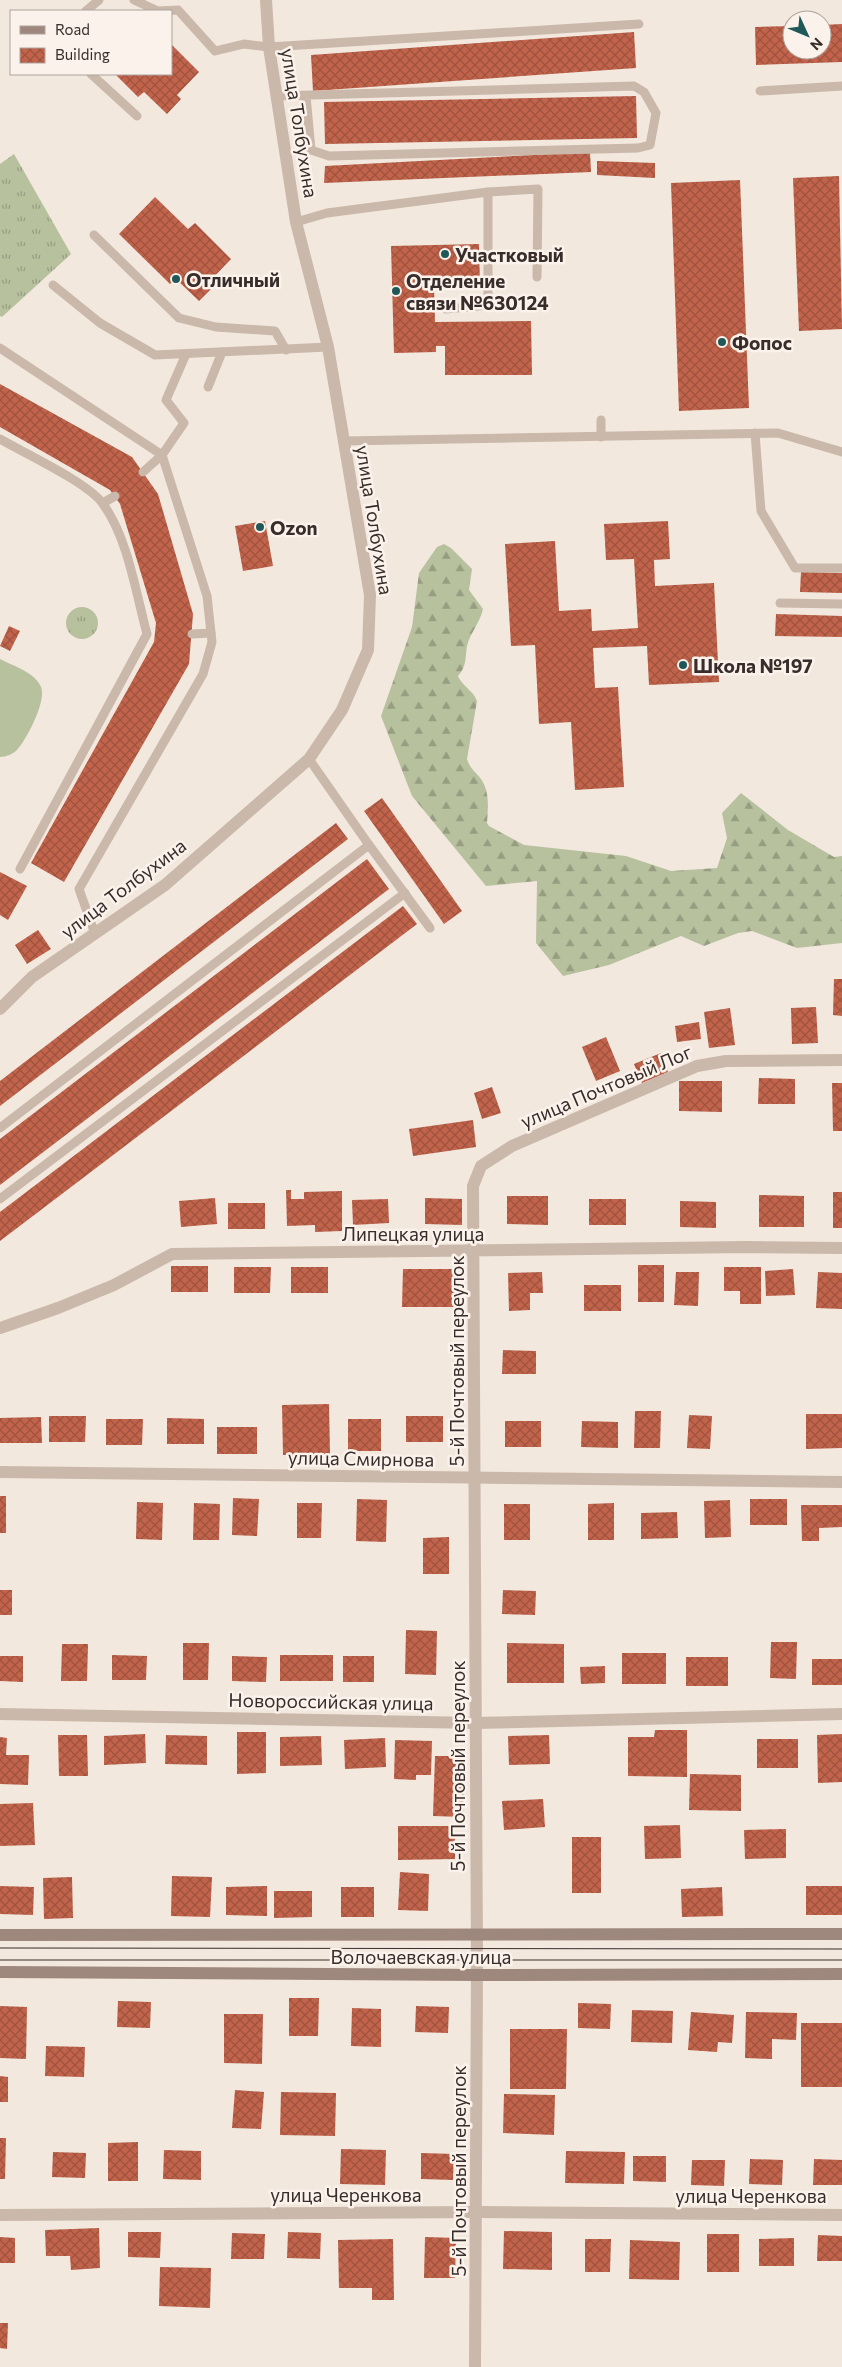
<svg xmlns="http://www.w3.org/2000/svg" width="842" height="2367" viewBox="0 0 842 2367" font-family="Commissioner,sans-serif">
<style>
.grass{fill:url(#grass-tufts)}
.forest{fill:url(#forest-firs)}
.pitch{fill:#b7c19e}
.building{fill:url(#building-cross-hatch)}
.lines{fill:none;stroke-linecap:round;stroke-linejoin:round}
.lane{stroke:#cab8aa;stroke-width:9}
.street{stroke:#cab8aa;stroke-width:12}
.secondary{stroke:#9e877c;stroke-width:12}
.tram{stroke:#382d2a;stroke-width:1}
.poi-dot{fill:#205758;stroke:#faf2eb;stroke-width:2}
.labels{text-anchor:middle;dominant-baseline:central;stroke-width:5;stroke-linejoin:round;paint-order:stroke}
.street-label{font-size:19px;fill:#382d2a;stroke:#faf2eb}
.poi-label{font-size:19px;font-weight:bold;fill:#382d2a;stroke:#faf2eb;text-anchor:start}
</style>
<defs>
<pattern id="grass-tufts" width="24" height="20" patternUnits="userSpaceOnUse" patternTransform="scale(1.25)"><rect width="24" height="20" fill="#b7c19e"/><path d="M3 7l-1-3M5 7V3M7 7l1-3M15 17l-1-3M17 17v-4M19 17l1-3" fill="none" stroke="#969d81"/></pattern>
<pattern id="forest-firs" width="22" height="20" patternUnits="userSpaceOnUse" patternTransform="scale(1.25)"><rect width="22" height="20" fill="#b7c19e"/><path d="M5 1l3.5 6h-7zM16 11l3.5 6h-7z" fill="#969d81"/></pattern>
<pattern id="building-cross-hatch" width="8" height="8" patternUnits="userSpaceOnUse" patternTransform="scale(1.25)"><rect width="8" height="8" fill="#c2644c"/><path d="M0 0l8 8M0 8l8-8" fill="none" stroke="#9f533f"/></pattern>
</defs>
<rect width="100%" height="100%" fill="#f2e8de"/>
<g class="grass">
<polygon points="14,154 71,254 2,317 0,316 0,164"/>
<circle cx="82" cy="623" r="16"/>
</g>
<path class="forest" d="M444 544 451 548 472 569 469 590 483 609C480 623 470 633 467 646 465 658 467 666 458 676 462 686 473 690 477 701L467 759C470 769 475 771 481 779 490 792 488 808 487 823L489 826 524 845 626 856 671 871 717 868 727 838 722 813 741 793 788 830 834 857 842 856V943L797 948 752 931 738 933 704 946 681 936 609 965 563 976 536 943 537 881 486 886 412 796 381 716 412 627 419 573 437 547Z"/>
<path class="pitch" d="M0 659C13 666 35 672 41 687 47 700 27 739 17 750 13 754 6 757 0 757Z"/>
<g class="building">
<polygon points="842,24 842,62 756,65 755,27 792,26 792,50 822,50 822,25"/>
<polygon points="634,32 636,68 313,91 311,55"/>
<polygon points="171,44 199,72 177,95 181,99 167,114 144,92 138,97 115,74 171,74"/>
<polygon points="636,96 637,138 325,144 324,102"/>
<polygon points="590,152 591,172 324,183 325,166"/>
<polygon points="597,161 655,163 655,178 597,175"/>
<polygon points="839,176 842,329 799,331 793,178"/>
<polygon points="740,180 749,408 679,411 671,183"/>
<polygon points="155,197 188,229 195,223 231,259 209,282 214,286 199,301 176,279 170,284 119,234"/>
<polygon points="479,244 480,286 434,287 435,322 531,321 532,375 445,375 445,346 436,346 436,352 394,353 391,246"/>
<polygon points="0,384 132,457 158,494 193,614 189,664 64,882 31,863 154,642 156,623 120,504 110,490 0,427"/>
<polygon points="265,521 273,566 243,571 235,526"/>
<polygon points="668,521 670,559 654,560 655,586 714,583 719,682 649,685 647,646 593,648 595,688 618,687 624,787 575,790 571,722 539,724 535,645 511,646 505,544 555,541 559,611 591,609 592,631 638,628 634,559 606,560 604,524"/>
<polygon points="801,572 842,573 842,593 800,592"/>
<polygon points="776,614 842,616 842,637 775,636"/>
<polygon points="9,626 20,631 10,651 0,646"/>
<polygon points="382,798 462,911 444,924 364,811"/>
<polygon points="336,823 348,839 0,1106 0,1081"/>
<polygon points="367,859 389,889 0,1185 0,1139"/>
<polygon points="0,872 27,886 8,920 0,915"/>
<polygon points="403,906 417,924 0,1241 0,1212"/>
<polygon points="38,930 51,949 27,964 15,945"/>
<polygon points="834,979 842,979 842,1016 833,1015"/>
<polygon points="816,1007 818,1043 792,1044 791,1008"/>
<polygon points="730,1008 735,1045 709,1048 704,1012"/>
<polygon points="699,1022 701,1039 677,1042 675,1026"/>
<polygon points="606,1037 620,1071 596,1081 582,1047"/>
<polygon points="661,1053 668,1072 642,1083 634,1064"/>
<polygon points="759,1078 795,1079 795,1104 758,1104"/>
<polygon points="679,1081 722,1081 722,1112 679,1111"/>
<polygon points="832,1083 842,1083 842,1131 833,1131"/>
<polygon points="492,1087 501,1113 482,1119 474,1093"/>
<polygon points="473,1120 476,1147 413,1156 409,1129"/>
<polygon points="286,1190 291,1190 291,1199 304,1199 304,1192 342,1191 342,1231 315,1232 315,1225 287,1226"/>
<rect x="833" y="1192" width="9" height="36"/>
<polygon points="759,1195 804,1196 804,1227 759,1227"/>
<polygon points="507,1196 548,1196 548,1225 507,1224"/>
<polygon points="215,1198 217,1224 181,1227 179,1201"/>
<polygon points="425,1198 462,1199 462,1225 425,1224"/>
<polygon points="388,1199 389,1223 353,1225 352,1200"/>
<rect x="589" y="1199" width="37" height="26"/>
<polygon points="680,1201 716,1202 716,1228 680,1227"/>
<rect x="228" y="1203" width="37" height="26"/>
<rect x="638" y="1265" width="26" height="37"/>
<rect x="171" y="1266" width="37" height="26"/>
<polygon points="234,1267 271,1267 270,1293 234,1293"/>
<rect x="291" y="1267" width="37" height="26"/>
<polygon points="724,1267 761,1267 761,1304 740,1304 740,1291 724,1291"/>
<polygon points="403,1269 457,1269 456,1307 402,1307"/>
<polygon points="793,1269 795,1295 766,1296 765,1271"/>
<polygon points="542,1272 543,1293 530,1293 530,1310 509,1311 508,1273"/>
<polygon points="676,1272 699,1272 698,1306 674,1305"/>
<polygon points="818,1272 842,1273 842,1309 816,1308"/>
<rect x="584" y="1285" width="37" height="26"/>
<polygon points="503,1350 536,1351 536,1374 502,1374"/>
<polygon points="329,1404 330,1454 283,1455 282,1405"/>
<polygon points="635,1411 661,1411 660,1448 634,1448"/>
<polygon points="806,1414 842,1414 842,1448 806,1449"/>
<polygon points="689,1415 712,1416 710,1449 687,1448"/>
<polygon points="49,1416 86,1416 85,1442 49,1442"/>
<rect x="406" y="1416" width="37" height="26"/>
<polygon points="41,1417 42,1443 0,1443 0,1418"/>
<polygon points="167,1418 204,1419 204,1444 167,1444"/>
<polygon points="106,1419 143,1419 142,1445 106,1445"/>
<rect x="348" y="1419" width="33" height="32"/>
<rect x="505" y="1421" width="36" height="26"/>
<polygon points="582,1421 618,1422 618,1448 581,1447"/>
<rect x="217" y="1427" width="40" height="27"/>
<rect x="0" y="1496" width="6" height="37"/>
<polygon points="233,1498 259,1499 257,1536 232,1535"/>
<polygon points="357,1499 387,1500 386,1542 356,1541"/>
<rect x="750" y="1499" width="37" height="26"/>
<polygon points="730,1500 731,1537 705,1538 704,1501"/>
<polygon points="137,1502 163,1503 162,1540 136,1539"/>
<polygon points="194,1503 220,1504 219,1540 193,1540"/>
<polygon points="297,1503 322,1503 321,1538 297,1538"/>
<polygon points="614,1503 614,1540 588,1540 588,1504"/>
<rect x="504" y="1504" width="26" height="36"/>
<polygon points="801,1505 842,1505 842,1527 819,1528 819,1541 802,1541"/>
<polygon points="677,1512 678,1538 641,1539 641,1513"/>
<polygon points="449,1537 449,1574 423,1574 423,1538"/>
<rect x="0" y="1590" width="12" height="25"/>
<polygon points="503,1590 536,1591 535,1615 502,1614"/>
<polygon points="406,1630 437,1631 436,1675 405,1674"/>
<polygon points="771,1642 797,1642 796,1679 770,1678"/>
<polygon points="183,1643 209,1643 208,1680 183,1680"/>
<polygon points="507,1643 564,1644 564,1683 507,1683"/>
<polygon points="62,1644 88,1644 87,1681 61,1681"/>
<rect x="622" y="1653" width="44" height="31"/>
<polygon points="112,1655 147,1656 146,1680 112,1680"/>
<rect x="280" y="1655" width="53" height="26"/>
<polygon points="0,1656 23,1656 23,1682 0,1681"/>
<polygon points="232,1656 267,1657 266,1682 232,1681"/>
<rect x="343" y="1656" width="31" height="26"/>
<rect x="686" y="1657" width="42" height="29"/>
<rect x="812" y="1659" width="30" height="26"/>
<polygon points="605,1666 605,1683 581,1684 580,1667"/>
<polygon points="655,1730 687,1730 687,1777 628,1776 628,1737 654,1737"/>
<polygon points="237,1732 266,1732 266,1773 237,1774"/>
<polygon points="145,1734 146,1763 104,1765 104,1736"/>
<polygon points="842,1734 842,1782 818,1783 817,1735"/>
<polygon points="58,1735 87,1735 88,1776 59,1776"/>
<polygon points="166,1735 207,1736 207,1765 165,1764"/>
<polygon points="549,1735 550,1764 509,1765 508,1736"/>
<polygon points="321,1736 322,1765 280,1766 280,1737"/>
<polygon points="0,1737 7,1738 6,1755 29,1755 28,1785 0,1784"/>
<polygon points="385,1738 386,1767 345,1769 344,1740"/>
<rect x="757" y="1739" width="41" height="29"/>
<polygon points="395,1740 432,1741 431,1775 416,1775 416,1780 394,1779"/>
<polygon points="435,1756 465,1756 463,1817 433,1816"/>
<polygon points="690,1774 741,1775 741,1811 689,1810"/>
<polygon points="543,1799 545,1827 504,1830 502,1801"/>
<polygon points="33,1803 35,1845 0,1846 0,1804"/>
<polygon points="680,1825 681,1858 645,1859 644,1826"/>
<polygon points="398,1826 455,1826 455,1859 398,1860"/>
<polygon points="786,1829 786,1858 745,1859 744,1830"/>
<rect x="572" y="1837" width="29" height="56"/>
<polygon points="400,1872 429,1874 428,1911 398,1910"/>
<polygon points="172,1876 212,1877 210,1917 171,1916"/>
<polygon points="72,1877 73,1918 44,1919 43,1878"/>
<polygon points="0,1886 34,1887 33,1915 0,1914"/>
<polygon points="267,1886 267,1916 226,1915 226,1887"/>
<rect x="806" y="1886" width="36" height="29"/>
<rect x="341" y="1887" width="33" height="30"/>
<polygon points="722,1887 723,1916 682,1917 681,1889"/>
<polygon points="274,1891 312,1891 312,1917 274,1918"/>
<polygon points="289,1998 319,1998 318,2036 289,2036"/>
<polygon points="118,2001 151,2002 150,2028 117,2027"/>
<polygon points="578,2003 611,2004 610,2029 578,2028"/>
<polygon points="0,2006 27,2007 26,2059 0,2058"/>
<polygon points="416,2006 449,2007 448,2033 415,2032"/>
<polygon points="352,2008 381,2009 381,2047 351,2046"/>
<polygon points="632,2010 673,2011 672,2043 631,2042"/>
<polygon points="691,2012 734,2015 732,2043 718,2042 717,2052 688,2050"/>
<polygon points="746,2012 797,2013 796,2040 772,2039 772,2059 745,2058"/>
<polygon points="224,2014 263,2014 262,2064 224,2063"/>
<rect x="801" y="2023" width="41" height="64"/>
<polygon points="510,2029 567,2029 566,2089 510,2089"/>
<polygon points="46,2046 85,2047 84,2077 45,2076"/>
<polygon points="0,2076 8,2077 8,2102 0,2102"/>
<polygon points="235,2090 264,2092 261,2129 232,2128"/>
<polygon points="281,2092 336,2093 335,2136 280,2135"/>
<polygon points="504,2094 555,2095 554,2135 503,2133"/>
<polygon points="0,2138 6,2138 5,2179 0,2179"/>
<polygon points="138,2142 138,2181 108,2181 108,2143"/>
<polygon points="341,2149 386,2150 385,2185 340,2184"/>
<polygon points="164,2150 201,2151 201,2180 163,2179"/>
<polygon points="566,2151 625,2152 624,2184 565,2183"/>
<polygon points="53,2152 86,2153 85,2178 52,2177"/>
<polygon points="421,2153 454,2154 453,2180 421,2179"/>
<polygon points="633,2156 666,2156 666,2182 633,2181"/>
<polygon points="750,2159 783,2160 782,2185 749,2184"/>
<polygon points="814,2159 842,2160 842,2185 813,2185"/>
<polygon points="692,2160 725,2160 724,2186 691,2185"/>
<polygon points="99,2228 100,2268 71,2270 70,2256 46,2256 45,2230"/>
<polygon points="504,2231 552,2232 552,2270 503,2269"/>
<polygon points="128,2232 161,2232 160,2258 128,2257"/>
<polygon points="288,2232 321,2233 320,2259 287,2258"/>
<polygon points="232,2233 265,2234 264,2259 231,2259"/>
<rect x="707" y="2234" width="32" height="38"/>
<polygon points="818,2235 842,2236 842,2261 817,2261"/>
<polygon points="0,2237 15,2238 15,2263 0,2263"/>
<polygon points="425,2237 456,2238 455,2278 424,2278"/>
<polygon points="794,2238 794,2266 759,2266 759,2239"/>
<polygon points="393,2239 394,2300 372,2300 372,2288 339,2288 338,2240"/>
<polygon points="585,2239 611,2239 610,2272 585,2272"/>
<polygon points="630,2240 680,2242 679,2280 629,2279"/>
<polygon points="160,2267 211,2268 210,2308 159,2306"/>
<polygon points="0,2323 8,2323 7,2349 0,2348"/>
</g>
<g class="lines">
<g class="lane">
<polyline points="134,0 158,11 178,10 215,51 244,44 269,47 639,24"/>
<polyline points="86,11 99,0"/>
<polyline points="91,74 137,116"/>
<polyline points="760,91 842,86"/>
<polyline points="276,96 634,86 644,92 656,113 650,145 638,148 329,156 311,150 306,96"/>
<polyline points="488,192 538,189 537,277"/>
<polyline points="296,222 327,213 488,192 488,305 446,309"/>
<polyline points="94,235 179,318 216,327 275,331 286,350"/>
<polyline points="53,285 100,323 155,355 328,347"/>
<polyline points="0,348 162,455 207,596 212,642 203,674 79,889 95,934"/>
<polyline points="208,387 222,352"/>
<polyline points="601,420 601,437"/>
<polyline points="755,433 761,511 795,568 842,568"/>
<path d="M0 439C24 453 89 483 103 504 128 538 136 594 147 634L20 869"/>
<polyline points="343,441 778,433 842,452"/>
<polyline points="143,472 162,455 184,423 166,400 186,354"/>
<polyline points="103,503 115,496"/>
<polyline points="780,603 842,604"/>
<polyline points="192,634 211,633"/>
<polyline points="369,845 430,928"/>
<polyline points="0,1128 369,845 309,759"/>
<polyline points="0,1199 405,893"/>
</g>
<g class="street">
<polyline points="0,1009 32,977 165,885 309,759 342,710 368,650 370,595 328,347 296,222 269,47 266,0"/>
<polyline points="0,1328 58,1308 114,1285 172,1254 746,1247 842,1248"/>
<polyline points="0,1472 842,1482"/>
<polyline points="0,1714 475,1723 842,1714"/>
<polyline points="0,2215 477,2212 842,2215"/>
<polyline points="475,2367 477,1962 473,1186 481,1166 512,1146 697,1066 726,1061 842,1060"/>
</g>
<g class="secondary">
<polyline points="0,1935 842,1934"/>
<polyline points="0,1972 477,1975 842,1974"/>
</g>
<g class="tram">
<polyline points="0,1948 842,1949"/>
<polyline points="0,1960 842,1960"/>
</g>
</g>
<g class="poi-dot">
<circle cx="445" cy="254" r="5"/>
<circle cx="176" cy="279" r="5"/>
<circle cx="396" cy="291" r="5"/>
<circle cx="722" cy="342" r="5"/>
<circle cx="260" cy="527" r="5"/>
<circle cx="683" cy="665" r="5"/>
</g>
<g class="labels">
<g class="street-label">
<text transform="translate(300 123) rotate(81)">улица Толбухина</text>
<text transform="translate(375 520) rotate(81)">улица Толбухина</text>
<text transform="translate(123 888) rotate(-37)">улица Толбухина</text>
<text transform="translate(606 1086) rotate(-23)">улица Почтовый Лог</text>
<text x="413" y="1233">Липецкая улица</text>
<text transform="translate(456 1361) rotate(-90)">5-й Почтовый переулок</text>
<text transform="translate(361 1458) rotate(1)">улица Смирнова</text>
<text transform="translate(331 1701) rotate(1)">Новороссийская улица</text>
<text transform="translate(457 1766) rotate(-90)">5-й Почтовый переулок</text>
<text x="421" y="1956">Волочаевская улица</text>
<text transform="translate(458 2171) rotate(-90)">5-й Почтовый переулок</text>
<text x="346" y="2194">улица Черенкова</text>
<text x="751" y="2195">улица Черенкова</text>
</g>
<g class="poi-label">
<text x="455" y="254">Участковый</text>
<text x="186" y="279">Отличный</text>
<text x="406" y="280">Отделение<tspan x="406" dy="22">связи №630124</tspan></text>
<text x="732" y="342">Фопос</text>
<text x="270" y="527">Ozon</text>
<text x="693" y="665">Школа №197</text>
</g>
</g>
<rect x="10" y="10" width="162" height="65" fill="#faf2eb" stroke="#aca39e"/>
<rect x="20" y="26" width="25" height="8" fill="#9e877c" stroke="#aca39e"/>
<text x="55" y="35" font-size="15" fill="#382d2a">Road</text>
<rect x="20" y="48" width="25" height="15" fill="url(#building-cross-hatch)" stroke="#aca39e"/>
<text x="55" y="60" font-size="15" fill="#382d2a">Building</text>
<g transform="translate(807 35) rotate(134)"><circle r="24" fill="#faf2eb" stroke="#aca39e"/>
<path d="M0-4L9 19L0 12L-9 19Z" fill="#205758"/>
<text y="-8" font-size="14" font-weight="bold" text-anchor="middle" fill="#382d2a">N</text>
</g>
</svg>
